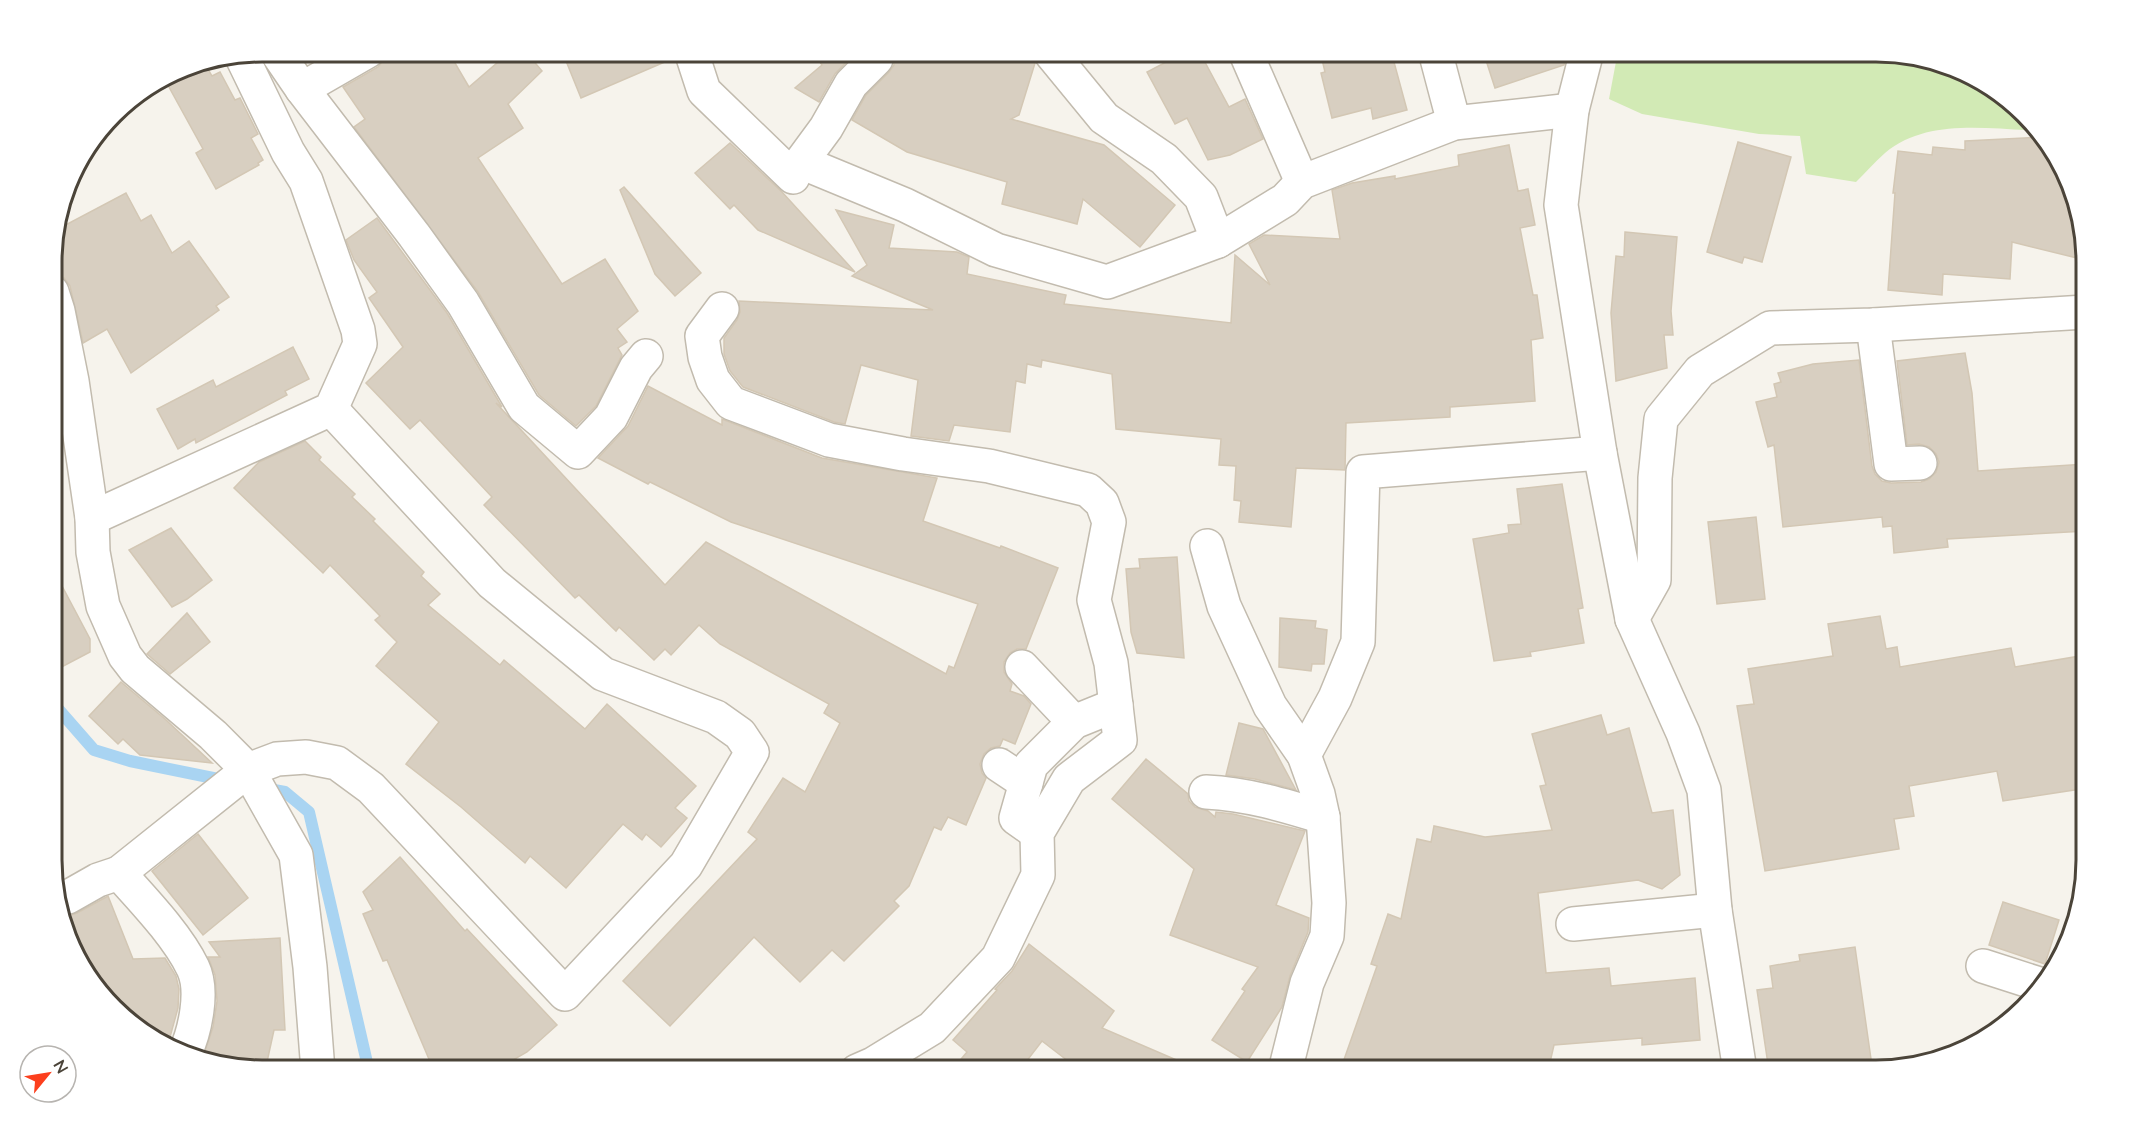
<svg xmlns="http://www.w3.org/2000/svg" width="2138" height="1122" viewBox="0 0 2138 1122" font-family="Lato,sans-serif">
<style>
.green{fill:#d2eab5}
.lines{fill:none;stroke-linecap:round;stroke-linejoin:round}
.stream{stroke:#a9d4f2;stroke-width:12}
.building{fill:#d8cfc1;stroke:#d3c7b4;stroke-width:1.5}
.minor-casing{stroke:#c2bbae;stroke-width:36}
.minor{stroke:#fff;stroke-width:33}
.rim{fill:none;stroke:#4b4439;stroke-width:3}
</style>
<rect width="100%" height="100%" fill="#f6f3ec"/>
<path class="green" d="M1618 51H1877L1970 73 2033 128 2027 130C1980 128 1924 120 1885 153 1875 162 1865 173 1856 182L1806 174 1800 136 1759 134 1642 114 1609 99Z"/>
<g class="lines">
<g class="stream">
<polyline points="52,702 94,750 130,761 228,781"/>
<polyline points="263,788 285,792 309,812 369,1071"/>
</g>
</g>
<g class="building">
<polygon points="387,51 448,51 469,87 511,51 525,51 542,71 508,104 523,128 478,158 562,284 605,259 638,311 617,329 627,342 618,348 622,355 596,406 576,426 539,395 478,292 354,127 365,119 343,87 378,67 384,60"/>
<polygon points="562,51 673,51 674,58 581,98"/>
<polygon points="812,51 852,51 852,56 835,74 819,102 795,88 822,65"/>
<polygon points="929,51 1007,51 1033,60 1035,63 1019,115 1011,119 1104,145 1175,205 1140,247 1083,199 1077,224 1002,204 1007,182 907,152 852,120 866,95 889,72 894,65 893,52 907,58 909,54 926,60"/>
<polygon points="1187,51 1199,51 1229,107 1245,99 1263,139 1230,155 1208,160 1187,118 1175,124 1147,72"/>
<polygon points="1320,51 1391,51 1407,110 1373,119 1371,108 1332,118 1321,73 1325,72"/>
<polygon points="1483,51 1568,51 1564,65 1495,88"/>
<polygon points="204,62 212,76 220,72 235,100 240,98 258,134 251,138 263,160 258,163 259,165 216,189 196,153 203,149 164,78 181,67"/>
<polygon points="2043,137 2051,144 2085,234 2085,260 2012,242 2010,279 1943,274 1942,295 1888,290 1895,193 1893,193 1898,151 1932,155 1933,147 1965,150 1965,141"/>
<polygon points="1738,142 1791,157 1762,262 1744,257 1742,263 1707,252"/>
<polygon points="730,143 782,192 855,272 758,230 734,205 730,209 695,173"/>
<polygon points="1509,145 1518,191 1528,189 1535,225 1520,228 1533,295 1537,295 1543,338 1531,340 1535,401 1450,407 1450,417 1346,423 1345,470 1296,468 1291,527 1239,522 1241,501 1234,500 1236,466 1219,465 1221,439 1116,429 1112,374 1042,360 1041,367 1027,364 1025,383 1016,381 1010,432 954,425 949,441 911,436 918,380 861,365 845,424 834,422 743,387 730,371 724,354 724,338 737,320 740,312 739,301 933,310 852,276 867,265 836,210 894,225 889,248 957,252 969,257 967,274 1066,295 1064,304 1231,323 1235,255 1270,285 1249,244 1264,235 1340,239 1332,190 1352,183 1395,176 1395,179 1459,166 1458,155"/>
<polygon points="624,187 701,273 675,296 655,274 620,190"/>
<polygon points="126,193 141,221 151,215 172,253 189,241 229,297 216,306 219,310 131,373 107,329 83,343 70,286 64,278 52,274 51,247 56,230"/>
<polygon points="377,218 447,313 502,407 496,403 665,585 706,542 946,674 949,666 954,668 978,604 731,522 650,482 648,484 598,458 628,426 648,386 722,425 722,419 822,458 937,478 923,521 1000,548 1001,546 1058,568 1026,649 1017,649 1010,653 1004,662 1004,672 1012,684 1010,691 1024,696 1031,704 1015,744 1003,739 1000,746 991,748 984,754 980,764 982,773 986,778 966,825 948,817 941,830 934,827 909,886 894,901 899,906 844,961 832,950 800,982 754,937 670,1026 623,981 757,839 748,832 783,778 805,792 840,723 824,713 829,704 720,644 699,625 671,655 665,649 654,660 619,627 616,631 579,595 575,598 484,505 492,497 420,420 410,429 366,383 403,347 369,298 377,292 354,260 346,240"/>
<polygon points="1625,232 1677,237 1671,311 1673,335 1664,335 1667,368 1616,381 1611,313 1616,256 1624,257"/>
<polygon points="293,347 309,379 285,391 287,395 196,443 195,439 178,449 157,409 213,380 216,387"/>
<polygon points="1965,353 1972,393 1978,471 2086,464 2086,531 1947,539 1948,547 1894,553 1892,526 1883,527 1882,517 1783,527 1774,445 1768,447 1756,402 1777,397 1774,384 1781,382 1778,373 1813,364 1859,360 1872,466 1875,474 1882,481 1891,483 1921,482 1929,479 1936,472 1939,462 1936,454 1929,447 1919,444 1907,445 1897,361"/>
<polygon points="305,441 321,457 319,460 355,494 352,497 375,519 373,521 424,572 421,576 440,594 428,605 500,665 504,660 585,729 607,704 696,786 675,808 687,818 661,847 646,834 642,840 623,824 566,888 530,856 525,863 461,807 406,764 439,722 376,666 397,642 375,620 380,616 330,565 323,573 234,488 259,462"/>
<polygon points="1562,484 1583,608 1578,609 1584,643 1530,652 1531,656 1494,661 1473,539 1509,533 1508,525 1521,524 1517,489"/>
<polygon points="1756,517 1765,599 1717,604 1708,522"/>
<polygon points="171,528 212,580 187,599 172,607 129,550"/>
<polygon points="1177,557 1184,658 1137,653 1131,632 1126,569 1140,568 1139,559"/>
<polygon points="52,567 90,639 90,652 52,672"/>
<polygon points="187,613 210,642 170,674 147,654"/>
<polygon points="1880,616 1886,649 1897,647 1900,667 2011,648 2015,667 2086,655 2087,788 2003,801 1997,771 1909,786 1914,816 1894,819 1899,849 1765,871 1737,706 1754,704 1748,669 1833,656 1828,624"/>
<polygon points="1280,618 1316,621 1315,628 1327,630 1324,664 1312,664 1311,671 1279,667"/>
<polygon points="121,682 165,719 212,763 140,755 123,739 118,744 89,716"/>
<polygon points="1601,715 1607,735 1629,728 1652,813 1673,810 1680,875 1662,889 1638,880 1538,893 1546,973 1609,968 1611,986 1695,978 1700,1040 1642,1045 1642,1038 1554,1045 1548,1071 1340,1071 1377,966 1371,964 1388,914 1401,919 1417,839 1431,842 1434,826 1485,837 1552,830 1540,786 1546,785 1532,734"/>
<polygon points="1239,723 1263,729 1296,790 1255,779 1226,775"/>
<polygon points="1146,759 1188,794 1189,801 1195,807 1208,811 1215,817 1216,812 1233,814 1305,831 1276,905 1309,918 1308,932 1290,976 1282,1007 1247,1062 1212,1040 1245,991 1242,989 1258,967 1170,935 1194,869 1112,799"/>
<polygon points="198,834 248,898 203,935 152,871"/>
<polygon points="400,857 465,931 467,929 557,1025 527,1052 494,1071 434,1071 387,960 383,961 363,914 373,910 363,892"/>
<polygon points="108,896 133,959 165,958 176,976 179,989 178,1008 167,1048 87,978 64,917 77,913"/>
<polygon points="2003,902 2059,920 2045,964 1989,945"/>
<polygon points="280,938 285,1030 274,1030 265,1071 203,1057 213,1027 217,1001 215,975 208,957 220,957 209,942"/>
<polygon points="1029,944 1114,1011 1102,1028 1202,1071 1081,1071 1042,1041 1019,1071 951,1071 967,1052 953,1040 997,990 995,989 1012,971"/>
<polygon points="1855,947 1871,1059 1843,1063 1844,1071 1769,1071 1757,990 1773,988 1770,966 1800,961 1799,955"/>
</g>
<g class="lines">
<defs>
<g id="minor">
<polyline points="276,51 302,89 414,235 463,303 524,407 578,452 611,417 636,368 646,356"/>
<polyline points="691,51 704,91 793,177"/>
<polyline points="870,51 876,59 851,84 826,128 801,162 905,205 996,250 1107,282 1218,241 1285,200 1302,182 1454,123 1572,110"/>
<polyline points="1049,51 1104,118 1164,159 1201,197 1218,241"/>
<polyline points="1245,51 1302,182"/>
<polyline points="1435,51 1454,123"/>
<polyline points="1587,51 1572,110 1561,205 1600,453 1632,619 1683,733 1704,790 1715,910 1740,1071"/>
<polyline points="302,89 368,51"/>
<polyline points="52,292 58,311 72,381 92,518 93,552 103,606 125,656 135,669 213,735 248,770 296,855 310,967 318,1071"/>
<polyline points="722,309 702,336 705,357 713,380 731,403 829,440 903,454 989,466 1088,490 1102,503 1109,522 1094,600 1111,663 1120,740 1069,779 1037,833 1038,875 998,958 932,1028 873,1064 857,1071"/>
<polyline points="1873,325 1891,464 1920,463"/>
<polyline points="92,518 331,409 360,344 358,330 306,181 288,152 241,55"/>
<polyline points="1207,546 1224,606 1270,706 1304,755 1318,794 1323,817 1329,903 1327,936 1307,983 1285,1071"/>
<polyline points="1632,619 1654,580 1655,478 1661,419 1700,371 1770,328 1873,325 2085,312"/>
<polyline points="1022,667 1074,722"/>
<polyline points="1304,755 1335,698 1358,642 1363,472 1600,453"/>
<polyline points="999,765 1026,783"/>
<path d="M1206 792C1247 794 1284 805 1323 817"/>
<polyline points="1037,833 1016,818 1031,765 1074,722 1116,705"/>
<polyline points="119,873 248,770 277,759 306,757 337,763 371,788 565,994 686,865 752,752 740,734 716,717 603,674 492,583 331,409"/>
<path d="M57 899 68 897 98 880 119 873C144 901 177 935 193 968 204 991 195 1031 185 1053"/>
<polyline points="1573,924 1715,910"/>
<polyline points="1983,966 2039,984"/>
</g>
</defs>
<use href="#minor" class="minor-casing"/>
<use href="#minor" class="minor"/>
</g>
<path d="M0 0H2138V1122H0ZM262 62H1876A200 200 0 0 1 2076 262V860A200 200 0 0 1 1876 1060H262A200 200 0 0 1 62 860V262A200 200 0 0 1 262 62Z" fill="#fff" fill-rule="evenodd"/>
<path class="rim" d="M262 62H1876A200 200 0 0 1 2076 262V860A200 200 0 0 1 1876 1060H262A200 200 0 0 1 62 860V262A200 200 0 0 1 262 62Z"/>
<g transform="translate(48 1074) rotate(60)"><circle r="28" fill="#ffffff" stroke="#b7b4b0" stroke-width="1.5"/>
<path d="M0-4.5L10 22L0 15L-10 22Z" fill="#fc3f1d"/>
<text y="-9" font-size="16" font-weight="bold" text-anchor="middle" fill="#4b4439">N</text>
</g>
</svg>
